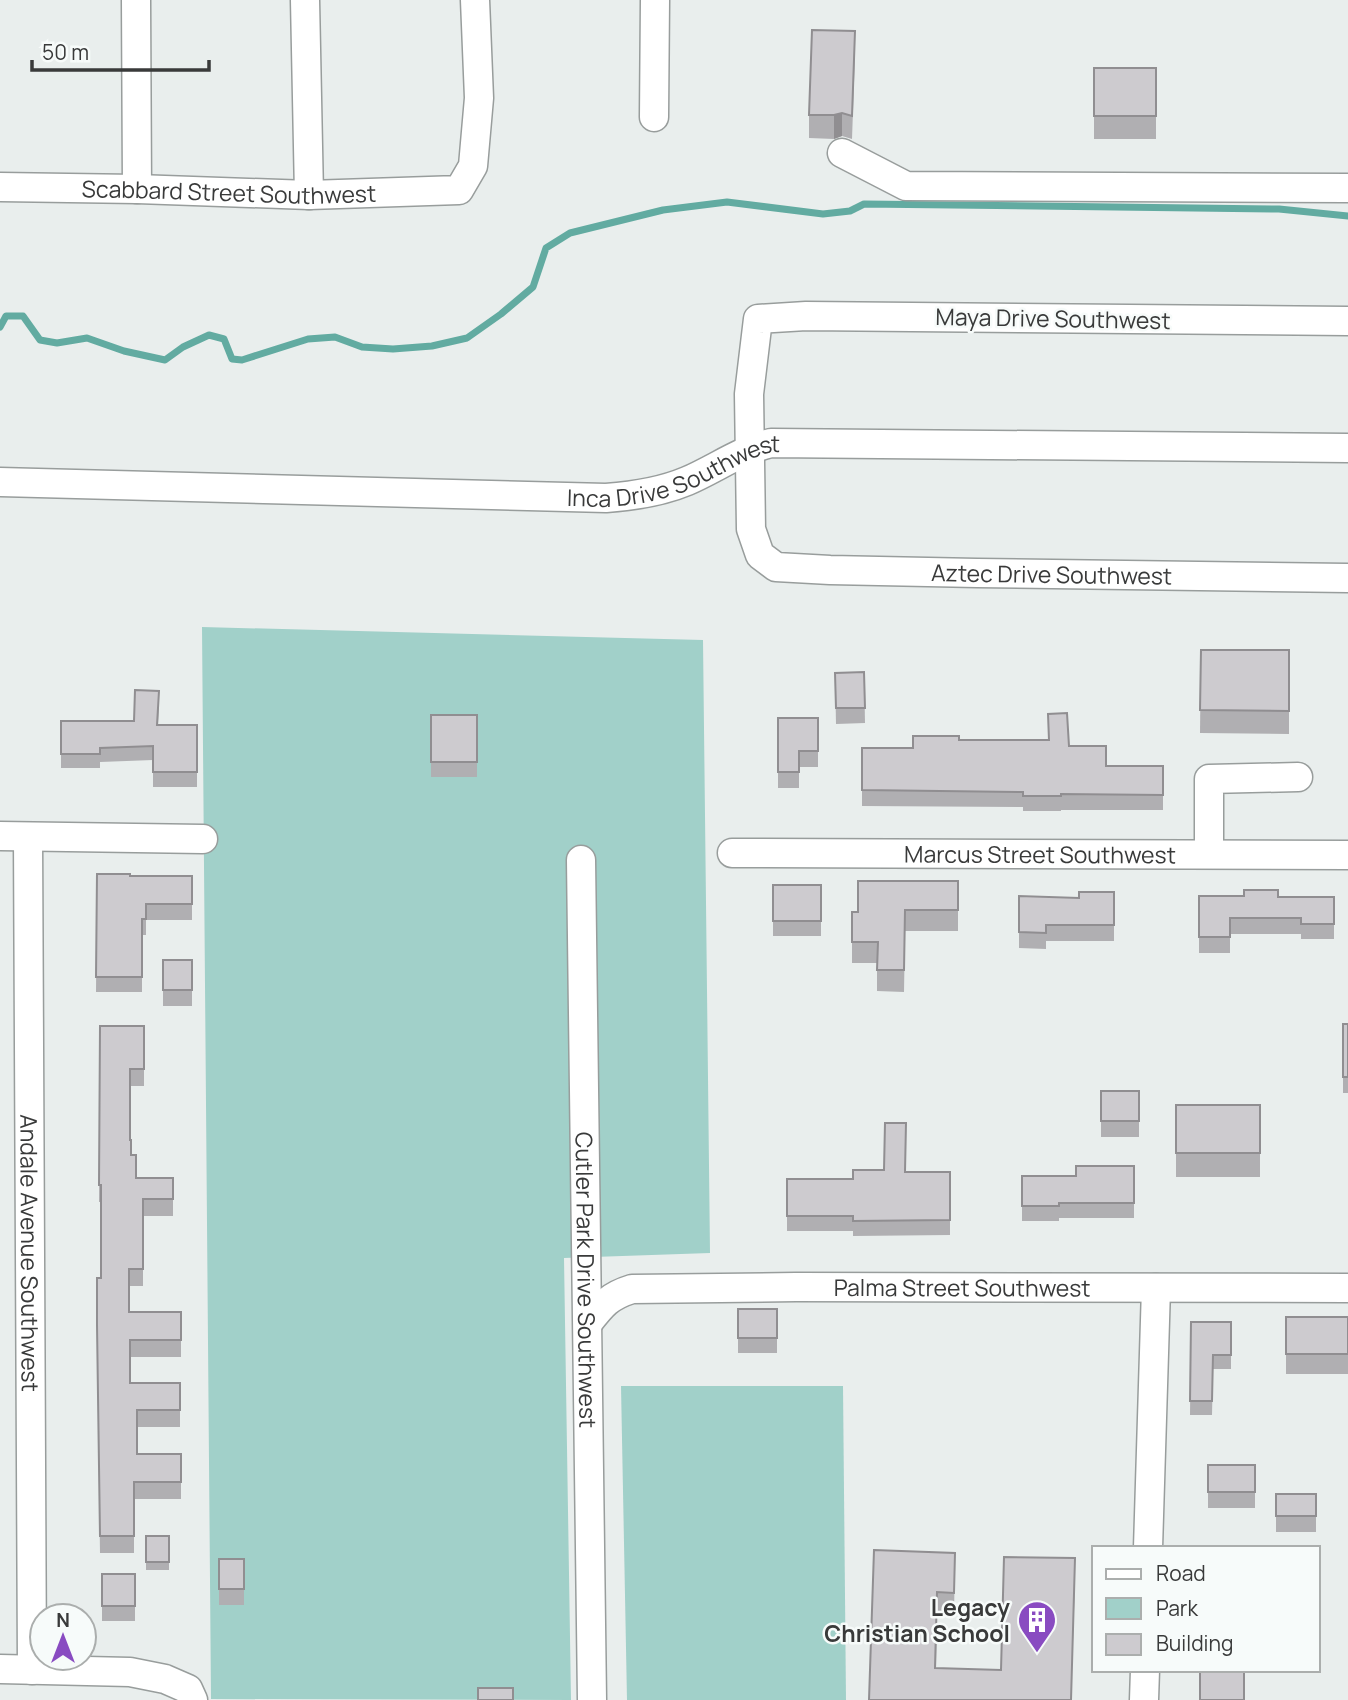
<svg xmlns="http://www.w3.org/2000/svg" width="1348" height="1700" viewBox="0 0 1348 1700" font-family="Manrope,sans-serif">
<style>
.green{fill:#a1d0c9}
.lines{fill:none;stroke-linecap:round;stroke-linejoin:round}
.stream{stroke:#62aba1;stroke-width:7}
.minor-casing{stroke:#989d9c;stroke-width:31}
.minor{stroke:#fff;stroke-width:28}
.wall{fill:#b0afb2}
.shaded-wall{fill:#908e91}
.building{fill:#cdcbcf;stroke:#908e91;stroke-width:2}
.labels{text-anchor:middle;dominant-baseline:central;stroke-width:5;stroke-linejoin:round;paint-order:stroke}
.street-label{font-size:23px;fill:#393a3a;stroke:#f7fbfa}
.poi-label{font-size:23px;font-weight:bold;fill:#393a3a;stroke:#f7fbfa;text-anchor:end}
</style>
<rect width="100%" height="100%" fill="#e9eeed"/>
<g class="green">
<polygon points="202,627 703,640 710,1253 564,1258 571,1700 211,1699"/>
<polygon points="621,1386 843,1386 846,1700 627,1700"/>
</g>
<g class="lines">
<polyline class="stream" points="0,327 6,316 23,316 40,340 57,343 87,338 124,351 165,360 183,347 209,335 224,339 232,359 242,360 308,339 335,337 362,347 393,349 432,346 467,338 501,314 533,287 546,248 570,233 663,210 727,202 823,214 850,211 864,204 1279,209 1348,216"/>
<defs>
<g id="minor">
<polyline points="136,0 137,189"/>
<polyline points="305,0 309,195"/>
<polyline points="654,117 655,0"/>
<polyline points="842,153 906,186 1348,188"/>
<path id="s1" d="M0 187 137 189 309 195 459 190 473 166 479 98 475 0"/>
<path id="s2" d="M1348 321 806 316 758 319 749 394 751 529 760 555 776 567 830 570 977 573 1348 578"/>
<path id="s3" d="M0 482 606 498C634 496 661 492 687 481 715 469 741 450 771 443L1348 448"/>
<polyline points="0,836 203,839"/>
<path id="s4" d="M28 837 32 1670"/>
<path id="s5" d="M732 853 1348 855"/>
<polyline points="1209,854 1209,779 1298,777"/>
<path id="s6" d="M581 860 592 1700"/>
<path id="s7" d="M588 1323C602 1305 609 1296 632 1289L796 1287 1348 1288"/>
<polyline points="1148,1548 1156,1288"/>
<polyline points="0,1669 130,1672 165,1679 188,1689 193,1700"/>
<polyline points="1144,1700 1145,1670"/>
</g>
</defs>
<use href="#minor" class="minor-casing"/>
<use href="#minor" class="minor"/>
</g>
<g class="wall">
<polygon points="855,54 852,139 842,136 834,139 809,138 809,115"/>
<rect x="1094" y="68" width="62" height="71"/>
<polygon points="1201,650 1289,650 1289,734 1200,733"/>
<polygon points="864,672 865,723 836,724 835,673"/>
<polygon points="159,705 158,725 197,725 197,787 153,787 153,760 100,762 100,768 61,768 61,721 134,721"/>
<polygon points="1048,714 1069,746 1106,766 1163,766 1163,810 1061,810 1061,811 1023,811 1023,807 862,806 862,748 913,748 959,740 1048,740"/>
<rect x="431" y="715" width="46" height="62"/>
<polygon points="778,718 818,718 818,767 799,767 799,788 778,788"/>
<polygon points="97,874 130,876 192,876 192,920 146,920 146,935 142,935 142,992 96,992"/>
<polygon points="958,881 958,931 905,931 904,992 877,991 877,963 852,963 852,912 858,912"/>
<rect x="773" y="885" width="48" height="51"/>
<polygon points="1114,892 1114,941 1046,941 1046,949 1019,948 1019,896 1079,898"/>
<polygon points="1199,896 1334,897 1334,939 1301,939 1301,934 1230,934 1230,953 1199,953"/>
<rect x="163" y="960" width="29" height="46"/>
<rect x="1343" y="1024" width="5" height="69"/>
<polygon points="100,1026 144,1026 144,1086 130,1086 130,1140 131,1155 136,1178 173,1178 173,1216 143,1216 143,1286 129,1286 129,1312 181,1312 181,1357 130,1357 130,1383 180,1383 180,1427 137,1427 137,1454 181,1454 181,1499 134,1499 134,1553 100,1553 97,1342 101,1278 101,1202 99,1202"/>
<rect x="1101" y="1091" width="38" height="46"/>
<rect x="1176" y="1105" width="84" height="72"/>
<polygon points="1134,1166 1134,1218 1059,1218 1059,1221 1022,1221 1022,1176 1076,1176"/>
<polygon points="905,1172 950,1172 950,1235 853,1236 853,1231 787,1231 787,1179 853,1179"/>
<rect x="738" y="1309" width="39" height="44"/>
<rect x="1286" y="1317" width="62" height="57"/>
<polygon points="1191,1322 1231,1322 1231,1369 1213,1369 1212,1415 1190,1415"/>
<rect x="1208" y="1465" width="47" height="43"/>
<rect x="1276" y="1494" width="40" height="38"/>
<rect x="146" y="1536" width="23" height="34"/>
<polygon points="955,1553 954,1616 937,1616 936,1668 1001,1670 1075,1581 1071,1700 869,1700"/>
<rect x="219" y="1559" width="25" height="46"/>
<rect x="102" y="1574" width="33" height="47"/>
</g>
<polygon class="shaded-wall" points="842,113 842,136 834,139 834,115"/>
<g class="building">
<polygon points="812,30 855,31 852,116 842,113 834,115 809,115"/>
<rect x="1094" y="68" width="62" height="48"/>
<polygon points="1201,650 1289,650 1289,711 1200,710"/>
<polygon points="864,672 865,708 836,708 835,673"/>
<polygon points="135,690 159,691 157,725 197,725 197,772 153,772 153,746 100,748 100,754 61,754 61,721 134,721"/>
<polygon points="1067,713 1069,746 1106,746 1106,766 1163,766 1163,795 1061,794 1061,796 1023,796 1023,792 862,790 862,748 913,748 913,736 959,736 959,740 1049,740 1048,714"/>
<rect x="431" y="715" width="46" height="47"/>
<polygon points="778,718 818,718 818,751 799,751 799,772 778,772"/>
<polygon points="97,874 130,874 130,876 192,876 192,904 146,904 146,919 142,919 142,977 96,977"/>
<polygon points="858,881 958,881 958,910 905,910 904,970 877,970 878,942 852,942 852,912 858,912"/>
<rect x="773" y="885" width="48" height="36"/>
<polygon points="1244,890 1278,890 1278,897 1334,897 1334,924 1301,924 1301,918 1230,918 1230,937 1199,937 1199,896 1244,896"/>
<polygon points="1079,892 1114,892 1114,925 1046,925 1046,933 1019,932 1019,896 1079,898"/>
<rect x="163" y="960" width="29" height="30"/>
<rect x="1343" y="1024" width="5" height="53"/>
<polygon points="100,1026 144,1026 144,1069 130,1069 130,1140 131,1140 131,1155 136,1155 136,1178 173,1178 173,1199 143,1199 143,1269 129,1269 129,1312 181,1312 181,1340 130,1340 130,1383 180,1383 180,1410 137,1410 137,1454 181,1454 181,1482 134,1482 134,1536 100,1536 97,1325 97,1278 101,1278 101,1185 99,1185"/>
<rect x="1101" y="1091" width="38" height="30"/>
<rect x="1176" y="1105" width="84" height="48"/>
<polygon points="885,1123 906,1123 905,1172 950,1172 950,1220 853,1221 853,1216 787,1216 787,1179 853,1179 853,1170 884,1170"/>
<polygon points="1076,1166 1134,1166 1134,1203 1059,1203 1059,1206 1022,1206 1022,1176 1076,1176"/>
<rect x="738" y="1309" width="39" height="29"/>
<rect x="1286" y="1317" width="62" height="37"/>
<polygon points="1191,1322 1231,1322 1231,1355 1213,1355 1212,1401 1190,1401"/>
<rect x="1208" y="1465" width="47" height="27"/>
<rect x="1276" y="1494" width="40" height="22"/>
<rect x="146" y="1536" width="23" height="26"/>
<polygon points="874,1550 955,1553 954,1593 937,1592 935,1668 1001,1670 1004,1557 1075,1558 1071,1700 869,1700"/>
<rect x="219" y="1559" width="25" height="30"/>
<rect x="102" y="1574" width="33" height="32"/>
<rect x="1200" y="1670" width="44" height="30"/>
<rect x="478" y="1688" width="35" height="12"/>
</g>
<defs>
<symbol id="building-pin" viewBox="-11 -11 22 30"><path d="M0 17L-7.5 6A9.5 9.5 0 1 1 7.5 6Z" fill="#894bc1" stroke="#f7fbfa"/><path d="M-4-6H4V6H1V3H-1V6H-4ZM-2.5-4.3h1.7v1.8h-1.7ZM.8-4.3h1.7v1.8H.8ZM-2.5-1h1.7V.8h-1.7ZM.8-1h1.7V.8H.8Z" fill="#fff"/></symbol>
</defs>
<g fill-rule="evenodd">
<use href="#building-pin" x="1015" y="1598" width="44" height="60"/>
</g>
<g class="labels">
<g class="street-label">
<text stroke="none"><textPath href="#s1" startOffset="229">Scabbard Street Southwest</textPath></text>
<text transform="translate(1053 318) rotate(1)">Maya Drive Southwest</text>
<text stroke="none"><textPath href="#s3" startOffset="679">Inca Drive Southwest</textPath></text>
<text stroke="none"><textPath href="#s2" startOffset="1124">Aztec Drive Southwest</textPath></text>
<text stroke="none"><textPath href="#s5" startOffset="308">Marcus Street Southwest</textPath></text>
<text stroke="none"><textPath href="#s4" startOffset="416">Andale Avenue Southwest</textPath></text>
<text stroke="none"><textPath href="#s6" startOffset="420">Cutler Park Drive Southwest</textPath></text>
<text stroke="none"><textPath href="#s7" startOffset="387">Palma Street Southwest</textPath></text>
</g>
<g class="poi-label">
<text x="1010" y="1607">Legacy<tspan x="1010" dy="26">Christian School</tspan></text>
</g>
</g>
<rect x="1092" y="1546" width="228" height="126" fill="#f7fbfa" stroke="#abaead" stroke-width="2"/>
<rect x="1106" y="1569" width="35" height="10" fill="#ffffff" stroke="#abaead" stroke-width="2"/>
<text x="1156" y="1581" font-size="21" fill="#393a3a">Road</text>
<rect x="1106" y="1598" width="35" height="21" fill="#a1d0c9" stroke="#abaead" stroke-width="2"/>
<text x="1156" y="1616" font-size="21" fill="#393a3a">Park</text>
<rect x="1106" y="1634" width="35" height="21" fill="#cdcbcf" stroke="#abaead" stroke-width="2"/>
<text x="1156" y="1651" font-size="21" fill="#393a3a">Building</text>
<g transform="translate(63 1637)"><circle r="33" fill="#f7fbfa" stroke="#abaead" stroke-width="2"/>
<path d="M0-5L12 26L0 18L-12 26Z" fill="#894bc1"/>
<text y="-10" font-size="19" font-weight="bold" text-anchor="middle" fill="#393a3a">N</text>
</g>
<path d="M32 60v10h177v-10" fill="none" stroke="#393a3a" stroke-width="3.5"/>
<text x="42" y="60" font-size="21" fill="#393a3a" stroke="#f7fbfa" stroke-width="5" paint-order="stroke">50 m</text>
</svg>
